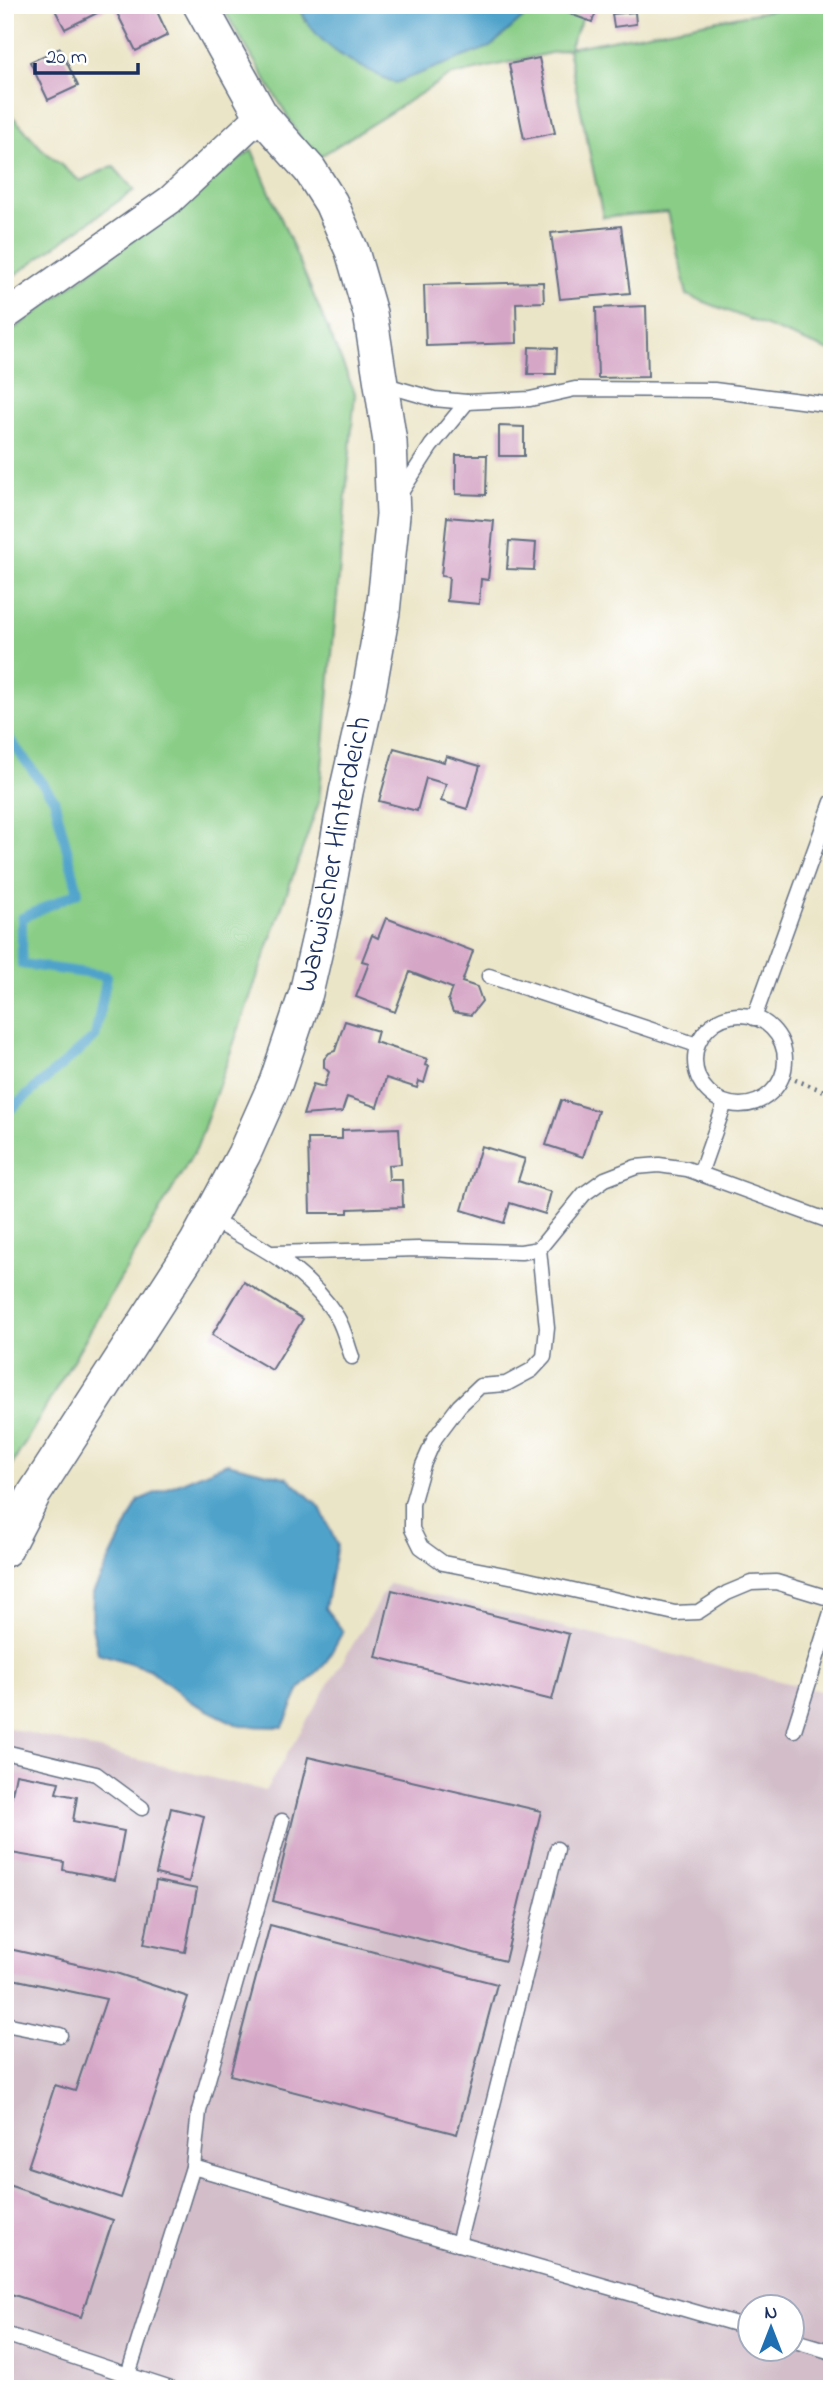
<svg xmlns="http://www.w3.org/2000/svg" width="837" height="2394" viewBox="0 0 837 2394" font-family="'Indie Flower',sans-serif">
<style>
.industrial{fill:#d2bdc8;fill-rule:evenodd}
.green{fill:#89cd86;stroke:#527e72;stroke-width:2}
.water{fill:#50a3cb;stroke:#366994;stroke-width:2}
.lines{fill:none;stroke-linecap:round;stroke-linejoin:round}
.stream{stroke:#50a3cb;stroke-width:10}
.building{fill:#d5a6c6}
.service-casing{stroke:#646f83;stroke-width:17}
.minor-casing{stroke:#646f83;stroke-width:31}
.tertiary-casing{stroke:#646f83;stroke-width:36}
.path{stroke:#646f83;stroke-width:4.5;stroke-dasharray:2 5;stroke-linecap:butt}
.service{stroke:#fff;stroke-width:14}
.minor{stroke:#fff;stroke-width:28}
.tertiary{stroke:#fff;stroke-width:33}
.labels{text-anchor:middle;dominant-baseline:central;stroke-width:7;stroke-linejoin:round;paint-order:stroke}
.street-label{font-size:30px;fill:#1b2f5e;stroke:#fff}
</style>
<rect width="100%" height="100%" fill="#fff"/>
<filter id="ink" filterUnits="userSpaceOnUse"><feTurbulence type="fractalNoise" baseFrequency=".0143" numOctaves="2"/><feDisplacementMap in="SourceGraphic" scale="14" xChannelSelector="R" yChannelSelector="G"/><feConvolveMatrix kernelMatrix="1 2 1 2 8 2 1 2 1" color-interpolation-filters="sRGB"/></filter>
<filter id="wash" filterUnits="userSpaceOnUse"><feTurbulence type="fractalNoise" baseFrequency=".00686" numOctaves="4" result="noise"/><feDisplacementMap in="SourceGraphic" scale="28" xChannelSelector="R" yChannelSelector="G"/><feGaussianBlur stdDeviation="1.57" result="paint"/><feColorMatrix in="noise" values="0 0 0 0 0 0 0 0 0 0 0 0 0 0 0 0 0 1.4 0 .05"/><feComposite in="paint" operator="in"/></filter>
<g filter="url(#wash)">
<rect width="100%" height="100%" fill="#ebe5c7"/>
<path class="industrial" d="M389 1584 832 1694V2389H5V1727L265 1791ZM750 2306H792V2348H750Z"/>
<g class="green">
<polygon points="221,5 299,5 305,21 490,47 537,5 588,5 569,48 783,8 783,5 832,5 832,352 687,295 668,212 603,217 568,49 449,76 311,162 297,132"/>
<polygon points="5,108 41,148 80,181 113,166 134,190 5,282"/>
<polygon points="252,150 355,393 319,802 197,1147 5,1477 5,336"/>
</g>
<g class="water">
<path d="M299 5H537L490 47 395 83C357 65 315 48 299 5Z"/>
<polygon points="227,1463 288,1478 320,1507 337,1545 325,1608 343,1631 325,1664 300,1689 283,1727 240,1726 191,1702 149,1669 98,1653 92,1627 93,1593 139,1500"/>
</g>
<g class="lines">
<polyline class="stream" points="5,733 54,799 78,892 22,918 22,964 107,976 95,1037 5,1114"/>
</g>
<g id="blocks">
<g class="building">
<polygon points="65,5 113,5 65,29 55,10"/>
<polygon points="113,5 154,5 168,35 136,51"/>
<polygon points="570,5 598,7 592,22 567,13"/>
<polygon points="635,12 636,24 614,27 612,14"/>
<polygon points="60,48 78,86 48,100 30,62"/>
<polygon points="539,58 555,133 524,139 509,64"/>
<polygon points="621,226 630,293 560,299 551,233"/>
<polygon points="543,282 544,302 516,303 517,343 426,346 424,285"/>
<polygon points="646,306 648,377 598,378 596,308"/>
<polygon points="529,347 557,348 556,374 528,374"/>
<polygon points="499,426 524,427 524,456 499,456"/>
<polygon points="456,455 487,455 486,495 456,494"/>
<polygon points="447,517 494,521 488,580 481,579 479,604 447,601 449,577 441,576"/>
<polygon points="509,541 536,543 534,570 507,569"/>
<polygon points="394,748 444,762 446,756 480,766 467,809 441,801 446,784 426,778 417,811 379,801"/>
<polygon points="386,918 473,951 462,982 477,987 482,1001 471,1015 453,1012 448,999 452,988 410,972 395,1012 356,997 369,963 362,961 372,935 378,938"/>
<polygon points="345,1021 378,1031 375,1042 427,1059 425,1065 429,1066 424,1083 419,1081 417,1088 386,1078 377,1107 347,1097 342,1112 303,1115 313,1084 324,1087 329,1072 324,1067 324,1059 329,1053 335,1051"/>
<polygon points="561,1100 598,1111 583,1157 546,1145"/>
<polygon points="399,1128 401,1164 388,1165 389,1180 402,1180 403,1207 348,1209 348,1213 310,1213 308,1139 342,1139 342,1130"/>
<polygon points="481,1146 525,1159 518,1181 551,1192 545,1214 510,1203 504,1223 462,1210"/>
<polygon points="244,1282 303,1319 272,1370 212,1335"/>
<polygon points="392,1590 569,1634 552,1700 376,1657"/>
<polygon points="308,1757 541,1811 505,1961 273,1901"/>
<polygon points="16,1774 59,1782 56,1793 77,1797 73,1821 124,1831 115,1880 63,1870 64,1862 5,1852 5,1829"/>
<polygon points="171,1808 204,1816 189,1882 156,1874"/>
<polygon points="156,1881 197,1889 185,1952 144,1944"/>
<polygon points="270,1925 497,1984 457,2134 230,2075"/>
<polygon points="5,1948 116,1973 188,1997 121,2198 28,2167 55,2085 75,2091 106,1999 8,1978 5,1986"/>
<polygon points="5,2184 113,2220 81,2317 5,2292"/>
</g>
</g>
</g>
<g filter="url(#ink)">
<use href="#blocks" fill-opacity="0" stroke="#646f83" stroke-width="2"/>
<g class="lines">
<defs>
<g id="service">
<polyline points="382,384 434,399 467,402 530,399 575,389 714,390 832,405"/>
<polyline points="398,497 431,446 467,402"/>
<polyline points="489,976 697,1045"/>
<circle cx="740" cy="1060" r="45"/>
<polyline points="754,1018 832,802"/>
<polyline points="700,1174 725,1103"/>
<path d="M209 1219C257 1244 307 1269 337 1317 344 1328 347 1344 352 1357"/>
<polyline points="539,1249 547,1328 544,1357 532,1370 506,1384 480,1386 459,1406 435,1438 423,1465 412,1504 412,1529 421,1547 443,1563 520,1578 675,1613 698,1612 727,1593 751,1583 776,1582 832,1599"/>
<polyline points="274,1253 418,1249 521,1252 539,1249 584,1194 605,1179 636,1167 659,1165 687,1169 832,1222"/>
<polyline points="794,1730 832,1609"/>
<polyline points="5,1752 96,1774 142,1808"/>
<polyline points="5,2024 60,2035"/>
<polyline points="193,2167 750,2328"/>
<polyline points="458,2244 557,1849"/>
<polyline points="5,2334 128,2375 193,2167 199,2111 282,1821"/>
<polyline points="792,2340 832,2352"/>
<polyline points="128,2375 171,2389"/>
</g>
<polyline id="minor" points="5,316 170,200 261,115"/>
<g id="tertiary">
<path id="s1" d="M5 1550 34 1494 196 1243 244 1154 276 1082 306 993 325 911 346 792 369 691 383 612 393 515 390 442 370 313 352 251 331 203 310 170 261 115 200 5"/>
</g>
</defs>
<use href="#service" class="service-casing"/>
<use href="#minor" class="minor-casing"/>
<use href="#tertiary" class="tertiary-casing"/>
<polyline class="path" points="782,1075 832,1094"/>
<use href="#service" class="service"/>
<use href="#minor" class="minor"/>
<use href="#tertiary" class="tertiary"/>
</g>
</g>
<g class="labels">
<g class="street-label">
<text stroke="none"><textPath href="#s1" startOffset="777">Warwischer Hinterdeich</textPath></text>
</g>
</g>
<rect width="837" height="2394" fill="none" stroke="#fff" stroke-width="28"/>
<g transform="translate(771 2328)"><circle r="33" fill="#ffffff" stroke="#a4acbf" stroke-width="2"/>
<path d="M0-5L12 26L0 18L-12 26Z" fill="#1f6fb2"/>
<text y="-10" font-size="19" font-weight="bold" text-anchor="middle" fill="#1b2f5e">N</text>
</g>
<path d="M35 63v10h103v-10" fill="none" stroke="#1b2f5e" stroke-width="3.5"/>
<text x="46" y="63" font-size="21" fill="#1b2f5e" stroke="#ffffff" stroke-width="5" paint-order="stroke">20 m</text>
</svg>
